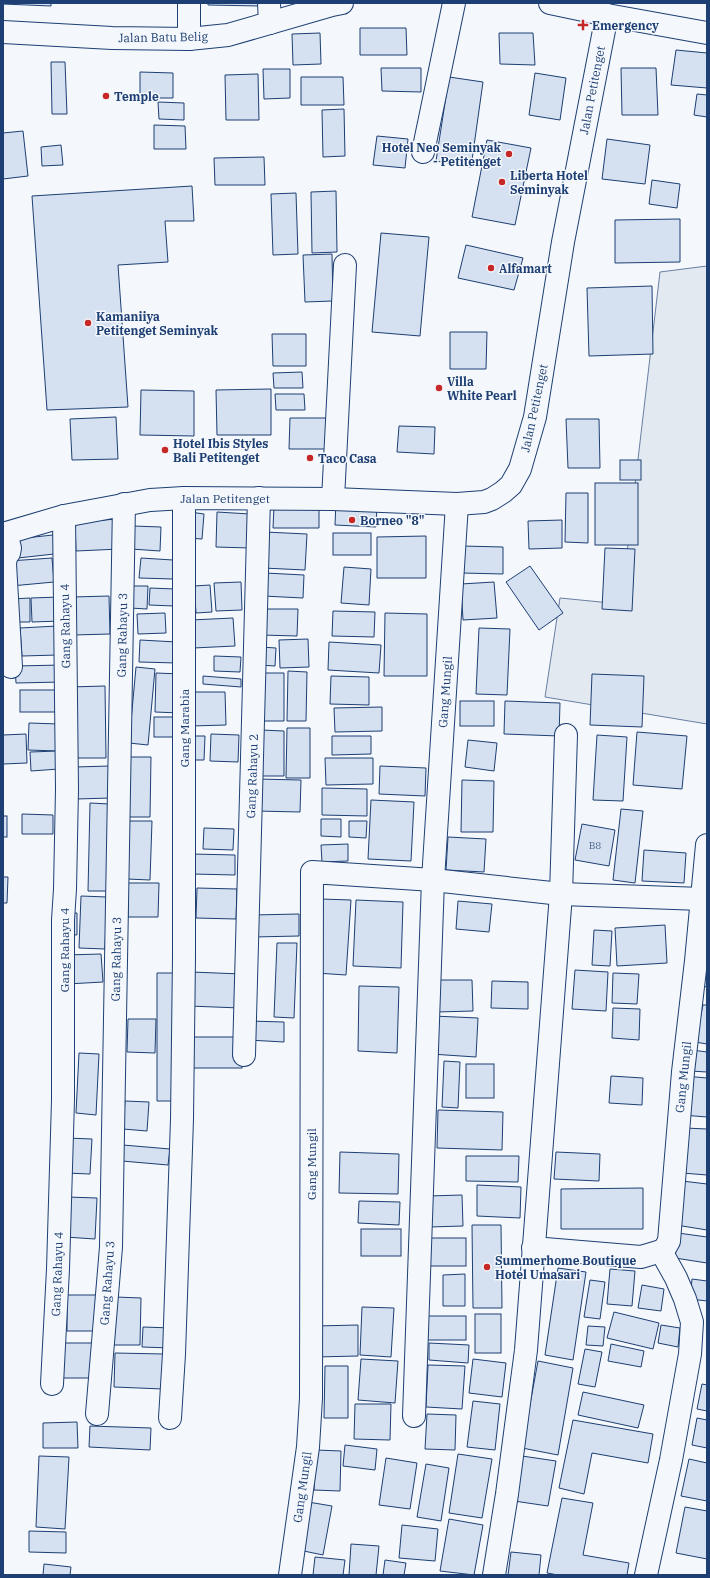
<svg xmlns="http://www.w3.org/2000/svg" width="710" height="1578" viewBox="0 0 710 1578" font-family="'IBM Plex Serif',serif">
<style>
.green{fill:#e3e9f0;stroke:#687fa3}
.building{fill:#d5e0f0;stroke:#1d3f73}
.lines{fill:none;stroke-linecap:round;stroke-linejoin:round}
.minor-casing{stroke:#1d3f73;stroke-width:24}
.tertiary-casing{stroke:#1d3f73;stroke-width:24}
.secondary-casing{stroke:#1d3f73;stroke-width:24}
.minor{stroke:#f4f7fb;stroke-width:22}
.tertiary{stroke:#f4f7fb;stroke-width:22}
.secondary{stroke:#f4f7fb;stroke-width:22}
.poi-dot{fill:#c62828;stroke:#f4f7fb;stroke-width:1.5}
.labels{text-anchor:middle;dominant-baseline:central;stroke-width:3;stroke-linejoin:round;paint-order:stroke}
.number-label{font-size:10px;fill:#4b6792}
.poi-label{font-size:12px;font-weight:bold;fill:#1d3f73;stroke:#f4f7fb;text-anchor:start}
.street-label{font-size:12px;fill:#1d3f73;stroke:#f4f7fb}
</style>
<rect width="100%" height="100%" fill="#f4f7fb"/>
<polygon class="green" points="707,266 707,724 545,697 560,598 621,604 660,272"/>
<g class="building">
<polygon points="3,3 51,3 51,6 3,4"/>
<polygon points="208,3 260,3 260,6 208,5"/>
<polygon points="360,28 406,28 407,55 360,55"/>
<polygon points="320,33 321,64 293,65 292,34"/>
<polygon points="499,33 533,33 535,65 500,64"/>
<polygon points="676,50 707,53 707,88 671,85"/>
<polygon points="51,62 65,62 67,114 52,114"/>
<polygon points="381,68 421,68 421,92 382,91"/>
<polygon points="621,68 656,68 658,115 622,115"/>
<polygon points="263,69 290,69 290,98 264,99"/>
<polygon points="140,72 173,73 173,98 140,98"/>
<polygon points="535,73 566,78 560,120 529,115"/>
<polygon points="258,74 259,120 226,120 225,75"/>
<polygon points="301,77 343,77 344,105 301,105"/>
<polygon points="449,77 483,82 471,167 436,161"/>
<polygon points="697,94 707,95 707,117 694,115"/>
<polygon points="158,102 184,103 184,120 159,119"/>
<polygon points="344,109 345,156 323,157 322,110"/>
<polygon points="154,125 185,126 186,149 154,149"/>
<polygon points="23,131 28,176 3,179 3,133"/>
<polygon points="377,136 408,139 405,168 373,165"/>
<polygon points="607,139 650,145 645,184 602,179"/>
<polygon points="487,140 531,148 515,225 472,217"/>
<polygon points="61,145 63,165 42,166 41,147"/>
<polygon points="264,157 265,185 215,185 214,158"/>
<polygon points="652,180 680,184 677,208 649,204"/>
<polygon points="192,186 194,221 165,221 168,262 118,265 128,407 47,410 32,196"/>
<polygon points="336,191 337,252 312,253 311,192"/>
<polygon points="296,193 298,254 273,255 271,194"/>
<polygon points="680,219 680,262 615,263 615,220"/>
<polygon points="381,233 429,237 420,336 372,332"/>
<polygon points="466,245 523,258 514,290 458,278"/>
<polygon points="332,254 333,301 305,302 303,255"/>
<polygon points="652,286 653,354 589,356 587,288"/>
<polygon points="450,332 487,332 486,369 450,369"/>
<polygon points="272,334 306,334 306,366 273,366"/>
<polygon points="302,372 303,388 274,388 273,373"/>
<polygon points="271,389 271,435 217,435 216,390"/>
<polygon points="141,390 194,391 194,436 140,435"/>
<polygon points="275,394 304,394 305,410 276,410"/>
<polygon points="116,417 118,459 72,460 70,419"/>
<polygon points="290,418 329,418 329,449 289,449"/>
<polygon points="566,419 599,419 600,468 568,468"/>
<polygon points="399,426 435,427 434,454 397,452"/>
<rect x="620" y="460" width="21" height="20"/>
<rect x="595" y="483" width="43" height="62"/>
<polygon points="566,493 588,493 588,543 565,542"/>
<polygon points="336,502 377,505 376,527 335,525"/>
<polygon points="274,506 319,506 319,528 273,528"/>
<polygon points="190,512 204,514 202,539 188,538"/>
<polygon points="217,512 250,514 250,548 216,547"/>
<polygon points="118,519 120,549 76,551 75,522"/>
<polygon points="562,520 562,548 529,549 528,521"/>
<polygon points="133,526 161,527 160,551 131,549"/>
<polygon points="265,532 307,534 305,570 263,568"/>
<rect x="333" y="533" width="38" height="22"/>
<polygon points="62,534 63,553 18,558 16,539"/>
<polygon points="426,536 426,578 377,578 377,537"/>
<polygon points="462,546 503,547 503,574 462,573"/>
<polygon points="605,548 635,549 632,611 602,609"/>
<polygon points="52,558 54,582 11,586 9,561"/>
<polygon points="141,558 173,560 173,579 139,578"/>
<polygon points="530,566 563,613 539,630 506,582"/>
<polygon points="344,567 371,569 369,605 341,603"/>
<polygon points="265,573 304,575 303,598 263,596"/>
<polygon points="241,582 242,610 216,611 214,583"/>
<polygon points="494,582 497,618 463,620 461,584"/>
<polygon points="210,585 212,612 196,613 194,586"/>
<polygon points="131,586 148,586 147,609 130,608"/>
<polygon points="150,588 175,589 174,606 149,605"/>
<polygon points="109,596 110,634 73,635 72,597"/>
<polygon points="60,597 61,621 32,622 31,598"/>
<polygon points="30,598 30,622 12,622 11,599"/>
<polygon points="262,609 298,609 297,636 261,635"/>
<polygon points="333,611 375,612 374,637 332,636"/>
<polygon points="165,613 166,633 138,634 137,614"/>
<polygon points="385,613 427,614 427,676 384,676"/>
<polygon points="233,618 235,646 193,648 191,620"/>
<polygon points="57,626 58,655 22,656 20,628"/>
<polygon points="479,628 510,629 507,695 476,694"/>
<polygon points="308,639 309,667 280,668 279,640"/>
<polygon points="140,640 177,642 177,663 139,662"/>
<polygon points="329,642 381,645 379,673 328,670"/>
<polygon points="261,647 276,648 275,666 259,665"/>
<polygon points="214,656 241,657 240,672 214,671"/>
<polygon points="62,665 62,682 16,683 15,666"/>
<polygon points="136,667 155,669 148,745 129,743"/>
<polygon points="288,671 307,672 306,721 287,721"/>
<polygon points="156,673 181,674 180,713 155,712"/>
<polygon points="257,673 284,673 284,721 256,721"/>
<polygon points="592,674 644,676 642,727 590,725"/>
<polygon points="203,676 241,679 241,687 203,684"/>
<polygon points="331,676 369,677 369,705 330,704"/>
<polygon points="105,686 106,758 70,758 69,687"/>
<rect x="20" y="690" width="38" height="22"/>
<polygon points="190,692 225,692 226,725 191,726"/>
<rect x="460" y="701" width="34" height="25"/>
<polygon points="505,701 560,703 559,736 504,734"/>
<polygon points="382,707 382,731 335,732 334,708"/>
<rect x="154" y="717" width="25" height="20"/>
<polygon points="29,723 59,724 58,751 28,750"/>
<polygon points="287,728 310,728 310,778 286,778"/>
<polygon points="261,730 284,731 284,776 260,776"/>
<polygon points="637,732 687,736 682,789 633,785"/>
<polygon points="26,734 27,763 3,764 3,735"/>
<polygon points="211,734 239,735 238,762 210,761"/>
<polygon points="597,735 627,737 623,801 593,800"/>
<polygon points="188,736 205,736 204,760 187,760"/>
<polygon points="332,736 371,736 371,754 332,755"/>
<polygon points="468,740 497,743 494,771 465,767"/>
<polygon points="58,751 59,769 31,771 30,752"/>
<polygon points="129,757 151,757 150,817 128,817"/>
<polygon points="325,758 373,758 373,784 326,785"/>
<polygon points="110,766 111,798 76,799 75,767"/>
<polygon points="380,766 426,768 425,796 379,794"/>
<polygon points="257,779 301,780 300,812 256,811"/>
<polygon points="462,780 494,781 493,832 461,832"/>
<polygon points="322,788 367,789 367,816 322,815"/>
<polygon points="371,800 414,802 411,861 368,859"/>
<polygon points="90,803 109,804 107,891 88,891"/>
<polygon points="621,809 643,811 635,883 613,880"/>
<polygon points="22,814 53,815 53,834 22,834"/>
<rect x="3" y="816" width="4" height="21"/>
<polygon points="321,819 341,819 341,837 321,836"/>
<polygon points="128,821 152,821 150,880 127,879"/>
<polygon points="349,821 367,821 366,838 349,837"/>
<polygon points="582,824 615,830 609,866 575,860"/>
<polygon points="204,828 234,829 233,850 203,849"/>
<polygon points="448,837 486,839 484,872 446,870"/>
<polygon points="348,844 348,861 322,862 321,845"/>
<polygon points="644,850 686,853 684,883 642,881"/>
<polygon points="192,854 235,855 235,875 192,874"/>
<polygon points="3,877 8,877 7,903 3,903"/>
<polygon points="128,883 159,883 158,917 128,917"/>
<polygon points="197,888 237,889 236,919 196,918"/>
<polygon points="81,896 107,897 105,949 79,948"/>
<polygon points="321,899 351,900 346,975 316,973"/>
<polygon points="356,900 403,902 401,968 353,966"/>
<polygon points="458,901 492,904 489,932 456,929"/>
<polygon points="66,913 77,913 77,935 65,934"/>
<polygon points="299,914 299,936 253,937 252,915"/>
<polygon points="665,925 667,963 617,966 615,928"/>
<polygon points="594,930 612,931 610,966 592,965"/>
<polygon points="277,943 297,943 294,1018 274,1017"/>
<polygon points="707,953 707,987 702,986"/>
<polygon points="101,954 103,982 67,984 65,955"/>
<polygon points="575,970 608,972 606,1011 572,1009"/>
<polygon points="191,972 242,974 240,1008 189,1006"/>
<polygon points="157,973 179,973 180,1101 157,1101"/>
<polygon points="613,973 639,974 637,1004 612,1003"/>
<polygon points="436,980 472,980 473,1011 436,1012"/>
<polygon points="492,981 528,982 528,1009 491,1008"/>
<polygon points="359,986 399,987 397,1053 358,1051"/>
<polygon points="703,1005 707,1005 707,1044 695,1042"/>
<polygon points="613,1008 640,1009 639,1040 612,1038"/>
<polygon points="433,1016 478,1018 476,1057 431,1054"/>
<polygon points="128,1019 156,1019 155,1053 127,1052"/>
<polygon points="248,1021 284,1022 284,1042 248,1040"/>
<rect x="191" y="1037" width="51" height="31"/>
<polygon points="692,1050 707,1052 707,1072 690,1071"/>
<polygon points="79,1053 99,1054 96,1115 76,1113"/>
<polygon points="444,1061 460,1062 458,1108 442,1107"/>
<rect x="466" y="1064" width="28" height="34"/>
<polygon points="611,1076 643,1078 642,1105 609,1103"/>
<polygon points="685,1076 707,1078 707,1117 682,1115"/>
<polygon points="125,1101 149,1102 147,1131 123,1129"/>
<polygon points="438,1110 503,1112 502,1150 437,1148"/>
<polygon points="685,1128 707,1129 707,1175 682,1173"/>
<polygon points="67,1138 92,1139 90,1174 65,1173"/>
<polygon points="123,1145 170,1149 168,1165 122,1161"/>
<polygon points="340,1152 399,1154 398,1194 339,1193"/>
<polygon points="556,1152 600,1154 599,1181 554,1179"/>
<polygon points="466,1156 519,1156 518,1182 466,1181"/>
<polygon points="682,1181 707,1184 707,1230 676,1225"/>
<polygon points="477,1185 521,1187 520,1218 477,1216"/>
<polygon points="643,1188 643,1229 561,1229 561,1189"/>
<polygon points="462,1195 463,1226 429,1227 428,1196"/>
<polygon points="67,1197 97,1198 95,1239 65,1237"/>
<polygon points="359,1201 400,1202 399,1225 358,1223"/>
<polygon points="472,1225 501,1225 502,1308 473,1308"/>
<rect x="361" y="1229" width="40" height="27"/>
<polygon points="678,1233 707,1237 707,1263 675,1258"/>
<rect x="428" y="1238" width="38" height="28"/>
<polygon points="558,1268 586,1272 573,1360 545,1355"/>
<polygon points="610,1269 635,1271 632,1306 607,1304"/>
<polygon points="465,1274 465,1306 443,1306 443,1275"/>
<polygon points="692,1279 707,1281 707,1301 690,1299"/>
<polygon points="590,1280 605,1282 600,1319 584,1317"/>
<polygon points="642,1285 664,1289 661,1311 638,1308"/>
<rect x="67" y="1295" width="32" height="36"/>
<polygon points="116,1297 141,1298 140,1345 114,1345"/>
<polygon points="362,1307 394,1308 391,1357 360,1355"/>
<polygon points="614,1312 659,1323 653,1349 607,1338"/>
<rect x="475" y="1314" width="26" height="39"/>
<rect x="427" y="1316" width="39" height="24"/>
<polygon points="358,1325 358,1356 315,1357 315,1326"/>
<polygon points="661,1325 680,1328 678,1347 658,1343"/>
<polygon points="588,1326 605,1327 603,1346 586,1345"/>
<polygon points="143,1327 172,1328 171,1348 142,1347"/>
<polygon points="61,1343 95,1343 96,1378 61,1378"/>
<polygon points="429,1343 469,1345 468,1363 429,1360"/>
<polygon points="611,1344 644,1351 641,1367 608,1361"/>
<polygon points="585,1349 602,1352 595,1387 578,1384"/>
<polygon points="115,1353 164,1354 163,1389 114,1387"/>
<polygon points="361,1359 398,1361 395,1403 358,1400"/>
<polygon points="473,1359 506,1363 502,1397 469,1393"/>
<polygon points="538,1361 573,1368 558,1455 522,1448"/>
<polygon points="428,1365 465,1366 462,1409 426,1407"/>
<polygon points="325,1366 348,1366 348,1418 324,1418"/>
<polygon points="702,1384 707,1385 707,1411 697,1409"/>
<polygon points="583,1392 644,1405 638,1428 578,1415"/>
<polygon points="473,1401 500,1404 495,1450 467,1447"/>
<polygon points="355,1404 391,1404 390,1440 354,1439"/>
<polygon points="427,1414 456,1415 455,1450 425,1449"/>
<polygon points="697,1418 707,1420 707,1448 692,1445"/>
<polygon points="573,1420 653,1434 648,1463 592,1453 584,1494 559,1488"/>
<polygon points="77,1422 78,1448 43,1448 43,1423"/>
<polygon points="90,1426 151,1428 150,1450 89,1447"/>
<polygon points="345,1445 377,1449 375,1470 343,1466"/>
<polygon points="316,1450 341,1451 340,1491 314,1490"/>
<polygon points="458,1454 492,1459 482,1518 449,1513"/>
<polygon points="39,1456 69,1457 65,1529 36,1527"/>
<polygon points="522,1456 556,1461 548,1506 514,1501"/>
<polygon points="386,1458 417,1463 410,1509 379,1505"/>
<polygon points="689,1459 707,1463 707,1501 681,1496"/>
<polygon points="426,1464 449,1468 441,1521 417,1517"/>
<polygon points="562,1498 593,1503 583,1555 629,1563 627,1575 558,1575 547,1573"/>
<polygon points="308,1502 332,1506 323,1555 299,1550"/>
<polygon points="685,1507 707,1511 707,1559 676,1553"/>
<polygon points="449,1519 483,1525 474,1575 440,1571"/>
<polygon points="402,1525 438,1529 435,1561 399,1558"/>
<polygon points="29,1531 66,1532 66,1553 29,1552"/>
<polygon points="351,1544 379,1546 376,1575 349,1575"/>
<polygon points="511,1552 541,1555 539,1575 508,1575"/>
<polygon points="315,1557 345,1560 343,1575 313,1575"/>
<polygon points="385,1560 406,1563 404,1575 383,1575"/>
<polygon points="44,1564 71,1567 70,1575 43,1575"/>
</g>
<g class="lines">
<defs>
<g id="minor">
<polyline points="269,3 270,23"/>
<polyline points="189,39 189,3"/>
<polyline points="423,152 454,3"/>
<polyline points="333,499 345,265"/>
<polyline points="6,533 10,548 9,553 6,557 5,564 11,667"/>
<polyline points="244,1055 259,498"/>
<polyline points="533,1248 641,1257 661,1251 665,1248 669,1241 683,1072 696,961 707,845"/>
<polyline points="52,1384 58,1269 63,1100 63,920 65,889 67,789 64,516"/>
<polyline points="97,1414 111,1247 124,504"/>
<polyline points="414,1416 433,880 457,504"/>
<polyline points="170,1418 174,1354 182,1119 184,957 184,498"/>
<polyline points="290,1575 308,1447 311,1398 312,872 433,880 561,894 702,899"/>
<polyline points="494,1575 507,1494 526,1350 561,894 566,735"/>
<polyline points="646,1575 671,1460 690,1354 692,1322 685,1299 676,1278 661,1251"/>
</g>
<g id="tertiary">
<polyline points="550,3 607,15"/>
<polyline points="3,32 112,38 189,39 228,35 332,5 342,3"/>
</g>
<polyline id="secondary" points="3,534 64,516 150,500 184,498 333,499 457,504 484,502 492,499 503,492 511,485 520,469 535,417 563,242 607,15 707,33"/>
</defs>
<use href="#minor" class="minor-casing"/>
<use href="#tertiary" class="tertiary-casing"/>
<use href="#secondary" class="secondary-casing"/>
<use href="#minor" class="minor"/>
<use href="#tertiary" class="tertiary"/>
<use href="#secondary" class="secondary"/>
</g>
<g class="poi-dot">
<path d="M581 19h4v4h4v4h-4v4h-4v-4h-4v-4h4z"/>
<circle cx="106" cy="96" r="4"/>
<circle cx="509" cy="154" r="4"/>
<circle cx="502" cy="182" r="4"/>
<circle cx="491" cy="268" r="4"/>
<circle cx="88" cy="323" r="4"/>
<circle cx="439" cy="388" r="4"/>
<circle cx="165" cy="450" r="4"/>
<circle cx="310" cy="458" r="4"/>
<circle cx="352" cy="520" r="4"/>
<circle cx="487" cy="1267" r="4"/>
</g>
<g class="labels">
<g class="number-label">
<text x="595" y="845">B8</text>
</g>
<g class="poi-label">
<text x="592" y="25">Emergency</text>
<text x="114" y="96">Temple</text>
<text x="501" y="147" text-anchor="end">Hotel Neo Seminyak<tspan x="501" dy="14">- Petitenget</tspan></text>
<text x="510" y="175">Liberta Hotel<tspan x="510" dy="14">Seminyak</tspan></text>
<text x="499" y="268">Alfamart</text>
<text x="96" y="316">Kamaniiya<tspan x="96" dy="14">Petitenget Seminyak</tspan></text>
<text x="447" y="381">Villa<tspan x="447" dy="14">White Pearl</tspan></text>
<text x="173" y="443">Hotel Ibis Styles<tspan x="173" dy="14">Bali Petitenget</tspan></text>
<text x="318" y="458">Taco Casa</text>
<text x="360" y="520">Borneo "8"</text>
<text x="495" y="1260">Summerhome Boutique<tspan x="495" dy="14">Hotel Umasari</tspan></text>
</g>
<g class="street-label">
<text transform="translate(163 37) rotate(-1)">Jalan Batu Belig</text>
<text transform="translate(592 90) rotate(-79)">Jalan Petitenget</text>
<text transform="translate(534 408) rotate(-78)">Jalan Petitenget</text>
<text x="225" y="498">Jalan Petitenget</text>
<text transform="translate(65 626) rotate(-91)">Gang Rahayu 4</text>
<text transform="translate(122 635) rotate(-89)">Gang Rahayu 3</text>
<text transform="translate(445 692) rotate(-86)">Gang Mungil</text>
<text transform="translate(184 728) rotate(-90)">Gang Marabia</text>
<text transform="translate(252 776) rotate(-88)">Gang Rahayu 2</text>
<text transform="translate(64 950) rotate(-90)">Gang Rahayu 4</text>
<text transform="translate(116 959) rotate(-89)">Gang Rahayu 3</text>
<text transform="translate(683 1077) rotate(-84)">Gang Mungil</text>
<text transform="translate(311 1164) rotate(-90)">Gang Mungil</text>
<text transform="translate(57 1274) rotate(-88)">Gang Rahayu 4</text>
<text transform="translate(107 1283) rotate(-86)">Gang Rahayu 3</text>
<text transform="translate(302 1487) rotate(-82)">Gang Mungil</text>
</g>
</g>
<rect width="710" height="1578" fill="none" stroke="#1d3f73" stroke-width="8"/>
</svg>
